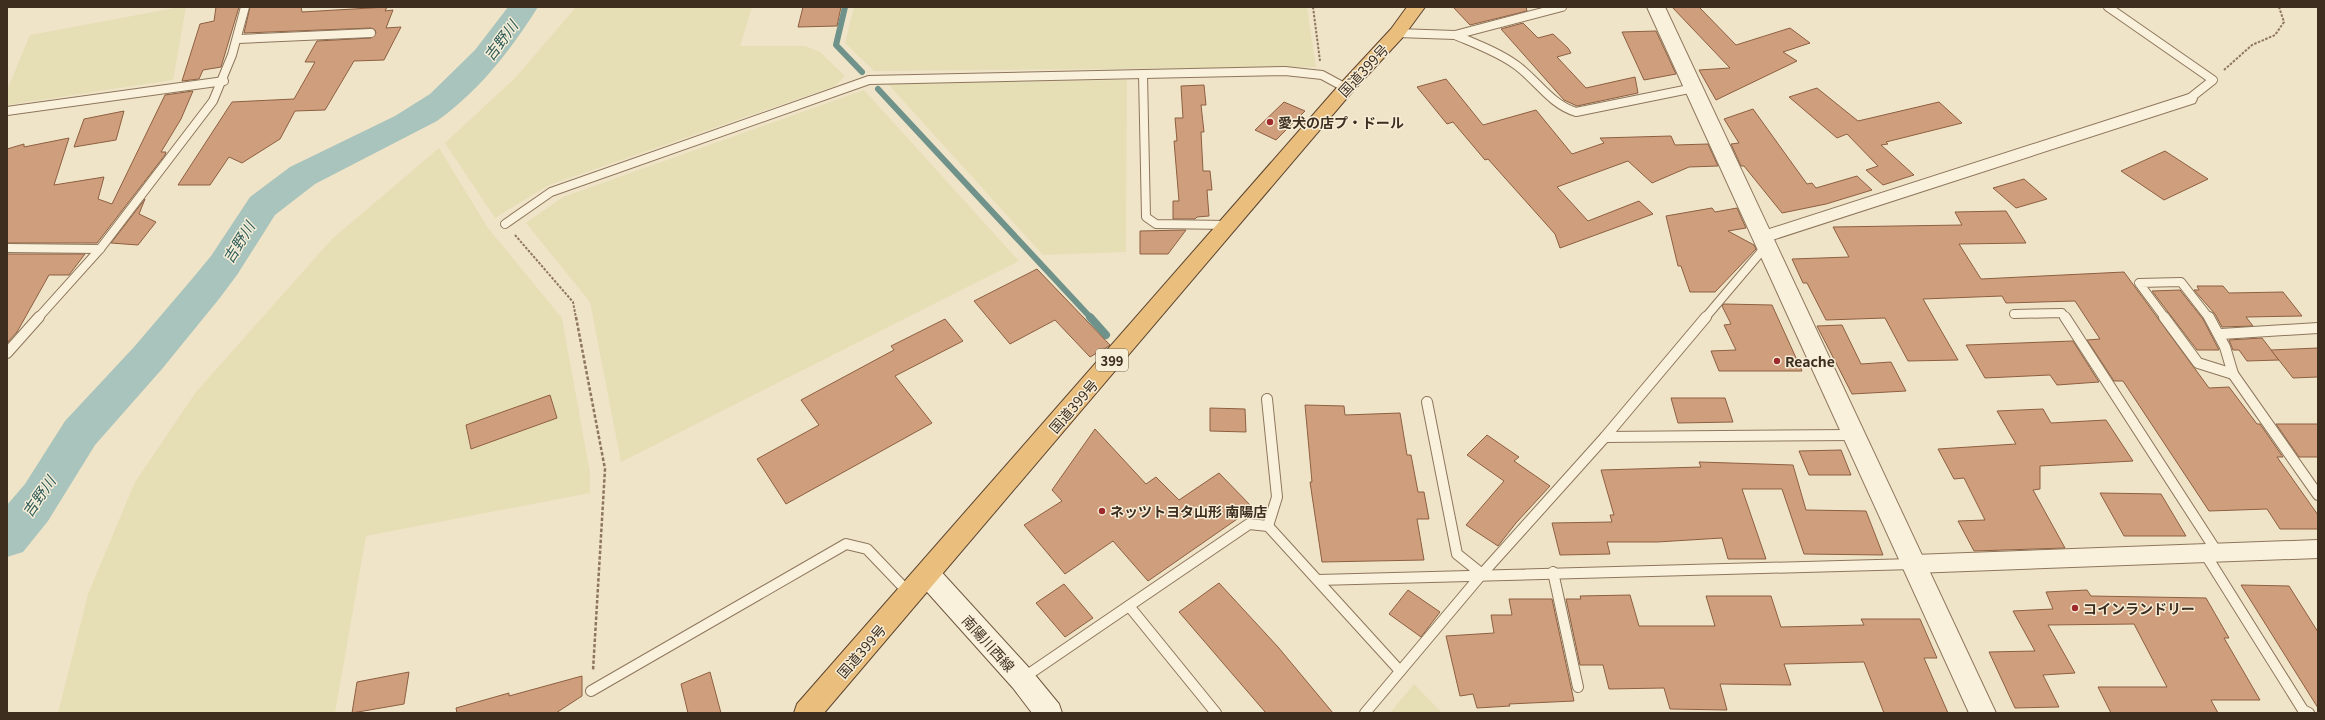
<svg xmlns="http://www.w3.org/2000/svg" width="2325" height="720" viewBox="0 0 2325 720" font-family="Georgia,'Noto Sans JP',serif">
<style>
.farmland{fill:#e6deb5}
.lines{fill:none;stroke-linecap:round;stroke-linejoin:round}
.stream-far1{stroke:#6f938a;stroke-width:6}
.stream{stroke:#6f938a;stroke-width:8}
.river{fill:#a9c4bc;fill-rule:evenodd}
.building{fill:#cf9f7d;stroke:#8d5f41}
.service-far1-casing{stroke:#8d765c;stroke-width:10}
.service-casing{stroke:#8d765c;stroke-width:12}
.minor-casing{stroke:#8d765c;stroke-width:2}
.tertiary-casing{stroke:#8d765c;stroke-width:2}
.secondary-casing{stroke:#6f573f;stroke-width:2}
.trunk-casing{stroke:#5b4430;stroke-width:2}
.path-far1{stroke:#8d765c;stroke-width:2;stroke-dasharray:2.5 1.5;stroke-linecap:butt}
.path{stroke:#8d765c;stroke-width:2.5;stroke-dasharray:3.5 2;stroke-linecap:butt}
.service-far1{stroke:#faf1dc;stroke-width:8}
.service{stroke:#faf1dc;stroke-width:10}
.minor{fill:#faf1dc;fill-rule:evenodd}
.tertiary{fill:#faf1dc;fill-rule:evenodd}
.secondary{fill:#faf1dc;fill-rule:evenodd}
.trunk{fill:#eabe7c;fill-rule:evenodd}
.poi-dot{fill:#9e2a2b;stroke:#f7eed8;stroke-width:1.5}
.labels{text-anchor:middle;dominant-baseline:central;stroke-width:3;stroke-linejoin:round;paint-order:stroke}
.shield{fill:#f7eed8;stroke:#756857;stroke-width:1}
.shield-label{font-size:13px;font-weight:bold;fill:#3d2e20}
.street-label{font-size:14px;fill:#3d2e20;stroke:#f7eed8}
.poi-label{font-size:14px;font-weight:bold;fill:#3d2e20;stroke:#f7eed8;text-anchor:start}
.water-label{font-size:15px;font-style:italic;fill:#2f5d5a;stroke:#f7eed8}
</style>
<rect width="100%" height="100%" fill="#f0e4c8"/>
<g class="farmland">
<polygon points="180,7 186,7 173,80 7,105 7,90 30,35"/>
<polygon points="576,7 752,7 740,46 805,46 820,52 845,76 835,86 549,185 495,218 445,143 516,77"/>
<polygon points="854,7 1307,7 1316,67 874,71 845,43"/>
<polygon points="1127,80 1126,252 1043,255 888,84"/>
<polygon points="864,90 1019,261 621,462 590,302 526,223 563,197"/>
<polygon points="439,148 488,228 562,318 590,473 590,493 366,536 335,713 58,713 88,594 135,482 196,392 332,239"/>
<polygon points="1414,684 1442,713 1390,713"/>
</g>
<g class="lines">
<g class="stream-far1">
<polyline points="845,7 836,45 862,72"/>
<polyline points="878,89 1091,318"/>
</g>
<polyline class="stream" points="1090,317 1106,335"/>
<path class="river" d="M508 7H538C510 51 480 90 437 121L315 184 275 215 237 275 219 299 162 369 95 445 48 521 23 552 7 557V505L25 484 65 421 134 347 192 279 211 256 250 197 290 167 395 116 430 94 475 50Z"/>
</g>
<g class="building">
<polygon points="216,7 239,7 221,67 203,70 199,79 182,81 200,24 214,21"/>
<polygon points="250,7 301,7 302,12 387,7 385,11 393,10 386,28 401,27 384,60 354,61 325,110 295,111 280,139 242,163 229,157 210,185 178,185 232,102 294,99 315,62 305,62 317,41 371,38 376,33 375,30 371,28 244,33"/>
<polygon points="803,7 841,7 837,26 798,27"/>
<polygon points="1453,7 1526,7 1527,11 1470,25"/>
<polygon points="1672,7 1699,7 1736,45 1790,28 1810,43 1783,52 1797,61 1716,100 1699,70 1730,68"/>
<polygon points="1523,23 1538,38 1553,34 1568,48 1571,53 1557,57 1586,88 1635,77 1638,93 1577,106 1564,100 1501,29"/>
<polygon points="1656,31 1676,74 1644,80 1622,32"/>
<polygon points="1446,79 1483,125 1536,110 1572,154 1604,143 1600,138 1671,136 1675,145 1708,144 1718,166 1689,167 1652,183 1628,161 1557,187 1588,221 1639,201 1653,214 1560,248 1555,234 1488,159 1485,160 1453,122 1447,124 1417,87"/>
<polygon points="1204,85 1206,105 1201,105 1204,132 1201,132 1203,171 1210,171 1212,190 1207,190 1209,216 1197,217 1195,219 1173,219 1173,201 1179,201 1174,141 1177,141 1175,118 1183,118 1181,86"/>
<polygon points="1817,88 1858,121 1939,102 1962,123 1886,142 1888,144 1881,145 1914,175 1883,185 1866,170 1878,166 1847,134 1837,138 1789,97"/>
<polygon points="193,91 181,119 161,152 166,152 165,155 97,243 7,243 7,149 24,144 24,147 69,138 54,185 104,177 98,199 112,204 165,95"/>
<polygon points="1284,102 1305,111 1276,140 1255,130"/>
<polygon points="1753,109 1807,184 1812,183 1816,188 1857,176 1872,190 1826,204 1782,213 1744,166 1741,166 1731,144 1739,143 1724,119"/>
<polygon points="124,111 116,140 74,147 84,119"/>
<polygon points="2165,151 2208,179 2164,200 2121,171"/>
<polygon points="2024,179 2047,199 2016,208 1993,188"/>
<polygon points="145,199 139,214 156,222 138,245 111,243"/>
<polygon points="1712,208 1715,212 1737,208 1746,228 1728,231 1754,245 1756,249 1715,292 1690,292 1681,266 1678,266 1666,216"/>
<polygon points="2006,211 2026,243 1959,244 1981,279 2124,272 2209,388 2229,387 2257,424 2260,424 2283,457 2277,457 2318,515 2318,529 2280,529 2267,509 2209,511 2123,381 2114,381 2087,340 2100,339 2075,301 2006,303 2002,296 1923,299 1958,360 1908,361 1885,318 1826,320 1807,283 1803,283 1792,259 1849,257 1833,227 1962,225 1955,212"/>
<polygon points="1186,230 1168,254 1140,254 1140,231"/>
<polygon points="7,254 85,254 69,275 49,275 17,332 7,343"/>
<polygon points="1037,269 1110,345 1109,346 1090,357 1055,320 1010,344 974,301"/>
<polygon points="2197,286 2223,286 2229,293 2283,292 2302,316 2246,317 2253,326 2222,327 2215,314 2194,290 2199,290"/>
<polygon points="2180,290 2203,319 2219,350 2197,350 2152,291"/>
<polygon points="1724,304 1772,305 1802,371 1719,371 1711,351 1736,350 1724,325 1731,324 1722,306"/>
<polygon points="945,319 963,341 895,376 932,423 786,504 757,459 819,425 801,400 894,350 891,346"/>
<polygon points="1842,325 1861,364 1891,362 1906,391 1852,394 1817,326"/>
<polygon points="2262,338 2279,360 2247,361 2239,350 2233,350 2229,340"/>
<polygon points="2073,341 2099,382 2057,385 2050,375 1985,378 1966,345"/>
<polygon points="2318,348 2318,377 2293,378 2271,350"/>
<polygon points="550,395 557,418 471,449 466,425"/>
<polygon points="1671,398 1725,398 1733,422 1678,423"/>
<polygon points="1305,405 1344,406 1345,415 1400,413 1407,455 1411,455 1418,492 1424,492 1429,519 1417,519 1424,560 1322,562 1310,482 1312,482"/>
<polygon points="1210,408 1245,409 1246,432 1210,431"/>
<polygon points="2043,409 2051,423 2106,420 2133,461 2040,466 2040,489 2033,490 2065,548 1974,551 1958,521 1985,520 1964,478 1954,479 1938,449 2016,444 1997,411"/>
<polygon points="2276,424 2318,424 2318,457 2299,457"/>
<polygon points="1095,429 1146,484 1156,477 1179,500 1219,473 1253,508 1148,581 1113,541 1065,574 1024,525 1062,501 1052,490"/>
<polygon points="1487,435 1519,457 1514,461 1550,486 1516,523 1498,546 1466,525 1504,481 1467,455"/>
<polygon points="1841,450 1851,475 1809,475 1799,451"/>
<polygon points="1699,462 1793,465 1806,510 1866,511 1883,555 1804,554 1782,489 1742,489 1766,559 1728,559 1722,538 1657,542 1607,542 1610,554 1560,555 1552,523 1612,522 1610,515 1614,515 1601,470 1701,467"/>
<polygon points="2100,493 2161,494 2186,536 2124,536"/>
<polygon points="1219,583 1278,647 1333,713 1266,713 1179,612"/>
<polygon points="1064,584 1093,618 1065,637 1036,603"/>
<polygon points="2241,585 2289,586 2318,632 2318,708"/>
<polygon points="1408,590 1440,612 1421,637 1389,614"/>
<polygon points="2087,590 2091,596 2206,598 2229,638 2224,638 2260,700 2211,700 2218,713 2111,713 2098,687 2167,687 2134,624 2048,625 2075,673 2043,675 2059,707 2015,708 1989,652 2035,651 2013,611 2053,609 2046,592"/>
<polygon points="1630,595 1639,626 1715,626 1706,596 1771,596 1781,627 1864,625 1861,619 1920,619 1937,658 1924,658 1948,713 1884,713 1864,662 1784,664 1791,685 1720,684 1727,710 1670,709 1664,688 1609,689 1603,665 1580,665 1566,599 1581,599 1580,596"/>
<polygon points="1509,599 1552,599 1574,701 1509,704 1510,706 1477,708 1473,694 1460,696 1446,636 1494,633 1491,615 1512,615"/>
<polygon points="409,672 404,704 352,713 357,682"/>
<polygon points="710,672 721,713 688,713 681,684"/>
<polygon points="582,676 582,696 556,713 457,713 456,708 509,693 509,696"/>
</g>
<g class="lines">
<defs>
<g id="service-far1">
<polyline points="2108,7 2213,80 2189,99"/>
<polyline points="1397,33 1455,35 1562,7"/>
<path d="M1455 35C1476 44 1498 52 1516 65 1537 80 1550 104 1576 112L1694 88"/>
<polyline points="238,39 371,33"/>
<polyline points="1143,74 1146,217 1156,224 1229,225"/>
<polyline points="7,111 224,81"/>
<polyline points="505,224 551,192 869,80 1285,71 1322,75 1346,88"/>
<polyline points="7,248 100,249"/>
<polyline points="2014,314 2062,313 2065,318"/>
<polyline points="38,318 100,249 213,101 232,55 245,7"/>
<polyline points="1705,318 1766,246"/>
<polyline points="2165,318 2139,283 2181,282 2209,318"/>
</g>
<g id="service">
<polyline points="2065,317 2217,552"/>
<polyline points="2164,317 2198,363 2233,374"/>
<polyline points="2209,317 2225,347 2233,374"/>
<polyline points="2221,334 2318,328"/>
<polyline points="7,353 39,317"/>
<polyline points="2233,374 2318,495"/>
<polyline points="1267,399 1277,497 1268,526"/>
<polyline points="1427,402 1457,554 1482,574"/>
<polyline points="1605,437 1853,435"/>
<polyline points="2204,552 2303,710 2309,713"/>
<polyline points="1553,572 1578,687"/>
<polyline points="1318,580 1913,564"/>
<polyline points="1129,606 1216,713"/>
<polyline points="1023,678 1249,524 1268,526 1400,671"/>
<polyline points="591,691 846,544 867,549 910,594"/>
<polyline points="1365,713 1482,574 1605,437 1706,317"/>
</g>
<g id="minor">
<polygon points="2189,94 2195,95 2197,99 2195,103 1769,241 1763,243 1757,241 1754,237 1757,233"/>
<polygon points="2318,540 2318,558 1914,573 1906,571 1903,564 1906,557 1914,555"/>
</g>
<polygon id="tertiary" points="1647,7 1665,7 1996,713 1969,713"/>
<polygon id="secondary" points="928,564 937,567 1031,670 1059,704 1062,713 1032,713 1013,688 919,583 915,575 919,567"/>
<polygon id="trunk" points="1407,7 1425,7 1403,37 1352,92 824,713 794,713 797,704 1340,84 1391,29"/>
</defs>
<use href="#service-far1" class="service-far1-casing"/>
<use href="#service" class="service-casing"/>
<use href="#minor" class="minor-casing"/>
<use href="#tertiary" class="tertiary-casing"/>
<use href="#secondary" class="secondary-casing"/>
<use href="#trunk" class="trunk-casing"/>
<g class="path-far1">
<polyline points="1313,7 1320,61"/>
<polyline points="2224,70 2252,45 2275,35 2284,22 2279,7"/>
<polyline points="515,235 573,302 576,318"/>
</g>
<polyline class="path" points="576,317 605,469 593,671"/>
<use href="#service-far1" class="service-far1"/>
<use href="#service" class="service"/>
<use href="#minor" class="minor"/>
<use href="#tertiary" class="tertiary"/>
<use href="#secondary" class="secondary"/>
<use href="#trunk" class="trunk"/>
</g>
<g class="poi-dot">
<circle cx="1270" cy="122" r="4"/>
<circle cx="1777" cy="361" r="4"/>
<circle cx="1102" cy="511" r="4"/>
<circle cx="2075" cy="608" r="4"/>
</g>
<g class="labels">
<rect class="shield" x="1096" y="349" width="32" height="22" rx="3"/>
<g class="shield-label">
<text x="1112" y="360">399</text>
</g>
<g class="street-label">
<text transform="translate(1363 70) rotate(-47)">国道399号</text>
<text transform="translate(1073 406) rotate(-49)">国道399号</text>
<text transform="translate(989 643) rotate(48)">南陽川西線</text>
<text transform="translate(861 651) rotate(-49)">国道399号</text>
</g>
<g class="poi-label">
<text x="1278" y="122">愛犬の店プ・ドール</text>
<text x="1785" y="361">Reache</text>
<text x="1110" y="511">ネッツトヨタ山形 南陽店</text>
<text x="2083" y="608">コインランドリー</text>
</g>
<g class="water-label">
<text transform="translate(500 40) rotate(-53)">吉野川</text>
<text transform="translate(238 242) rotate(-58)">吉野川</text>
<text transform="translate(38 496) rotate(-55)">吉野川</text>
</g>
</g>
<rect width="2325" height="720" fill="none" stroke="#3d2e20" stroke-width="16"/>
</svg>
